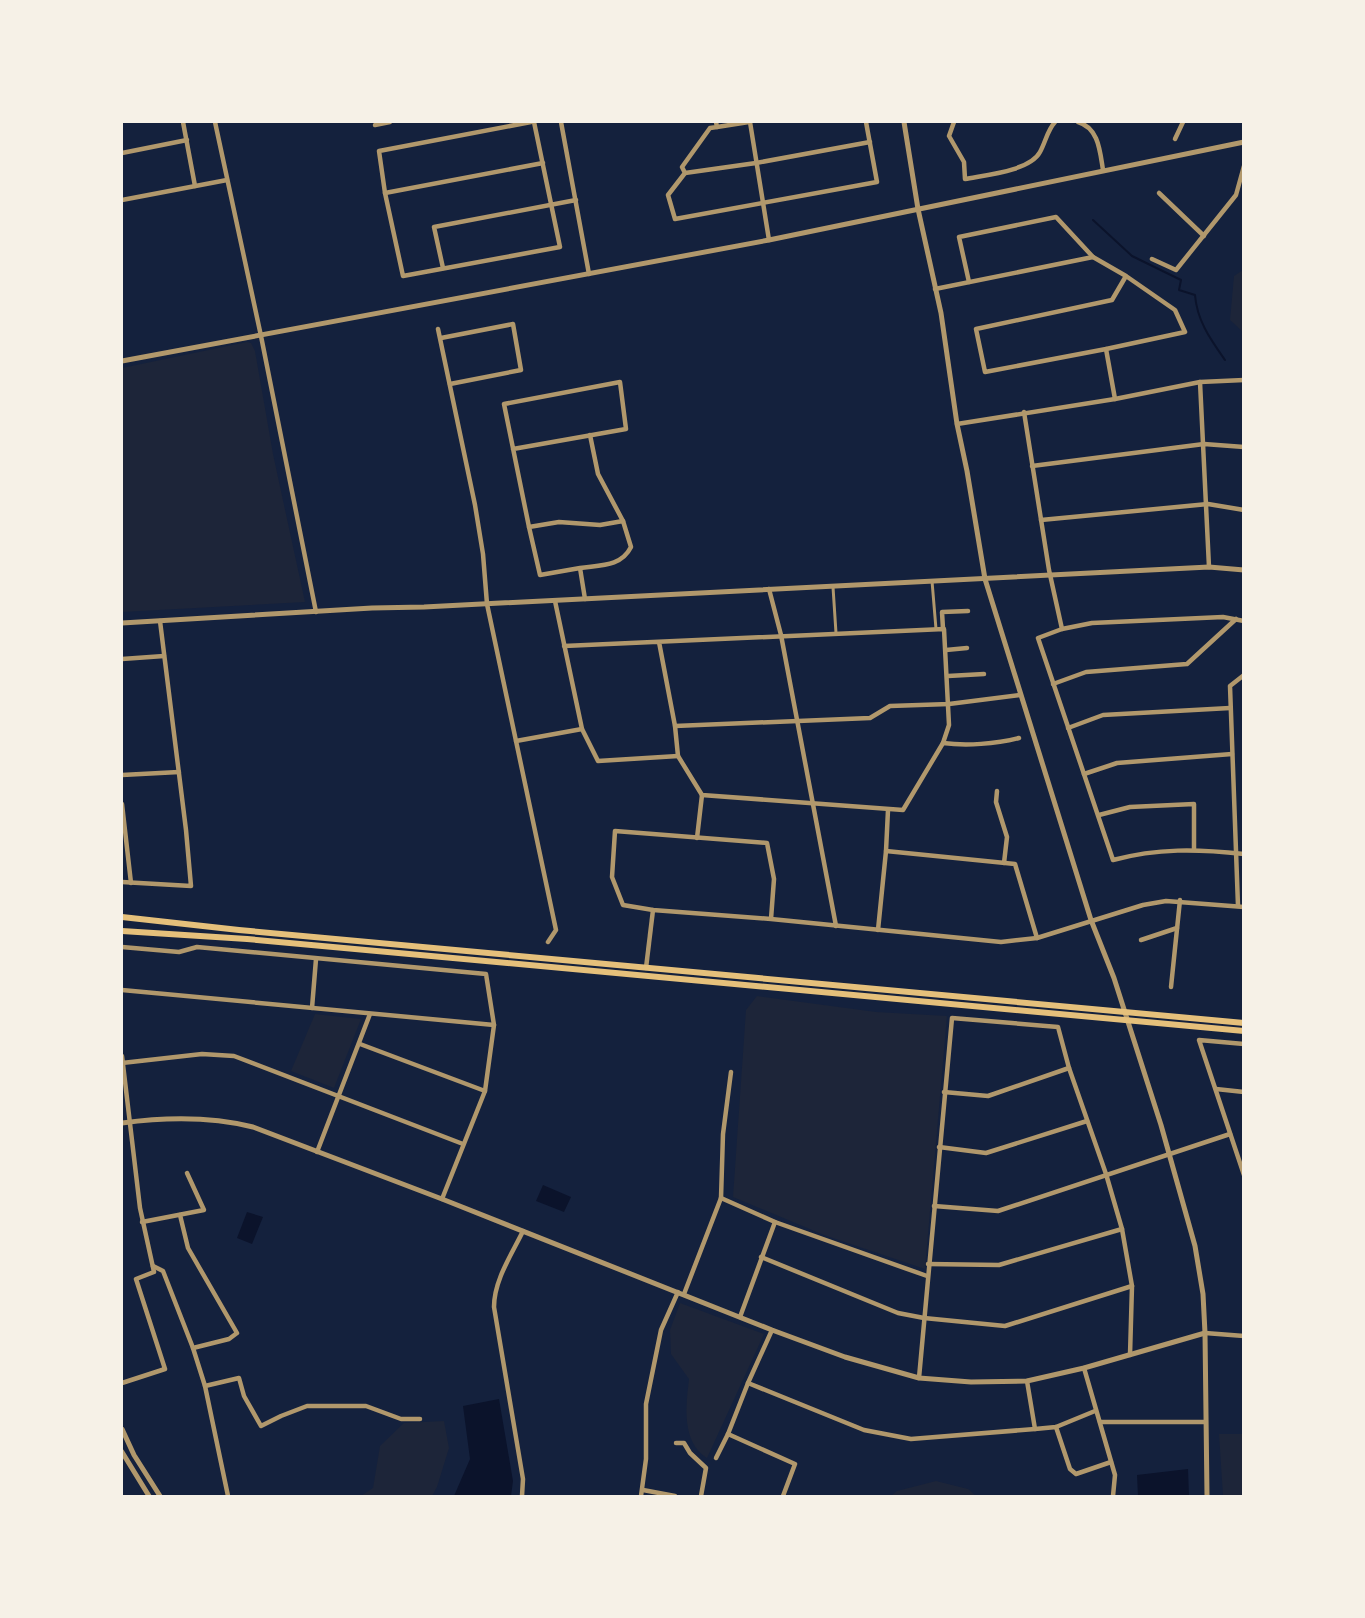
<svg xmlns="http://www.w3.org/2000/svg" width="1365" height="1618" viewBox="0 0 1365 1618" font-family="Cabin,sans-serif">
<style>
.green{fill:#1d2539}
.water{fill:#0b132b}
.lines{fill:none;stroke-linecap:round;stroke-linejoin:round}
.stream{stroke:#0b132b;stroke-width:2}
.pedestrian{stroke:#b1986c;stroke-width:3}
.minor{stroke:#b1986c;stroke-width:4.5}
.tertiary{stroke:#b1986c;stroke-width:5}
.secondary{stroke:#e5c07b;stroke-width:6}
</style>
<rect width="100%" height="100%" fill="#14213d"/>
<g class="green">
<polygon points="1243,270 1243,332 1230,320 1234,276"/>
<polygon points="247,342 251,343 255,351 273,454 305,602 122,612 122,368"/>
<polygon points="757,996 876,1012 947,1016 925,1269 824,1235 733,1197 746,1010"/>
<polygon points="315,1014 361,1019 334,1088 291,1071"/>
<path d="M680 1303 764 1334 707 1458C681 1442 686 1405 689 1379L671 1354 670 1330Z"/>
<polygon points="444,1421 449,1448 437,1487 432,1496 361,1496 373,1488 380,1446 404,1423"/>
<polygon points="1219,1434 1243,1434 1243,1496 1223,1496"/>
<polygon points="936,1481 968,1489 976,1496 891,1496 897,1491"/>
</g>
<g class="water">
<polygon points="543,1185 571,1197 564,1212 536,1201"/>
<polygon points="247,1212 263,1217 252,1244 237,1238"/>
<polygon points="499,1399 513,1481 511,1496 454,1496 470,1459 463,1406"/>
<polygon points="1188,1469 1189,1496 1138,1496 1137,1475"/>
</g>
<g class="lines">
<path class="stream" d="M1093 220 1132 256 1181 280 1179 290 1195 295C1197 321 1211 340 1225 360"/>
<g class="pedestrian">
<polyline points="932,581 936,629"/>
<polyline points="833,587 836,633"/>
</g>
<g class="minor">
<polyline points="183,122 195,186"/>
<polyline points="215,122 261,336 316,612"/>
<polyline points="531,122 379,151 385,193 403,276 560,247 534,122"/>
<polyline points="561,122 589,274"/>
<polyline points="716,122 717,127 710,128 682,167 685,173 668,195 675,219 877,182 866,122"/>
<polyline points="750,122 769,240"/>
<path d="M954 122 949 136 964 162 965 179C985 175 1030 171 1040 152 1046 141 1047 131 1055 122"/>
<path d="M1078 122C1099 128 1100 152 1103 170"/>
<polyline points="375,125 390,122"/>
<polyline points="717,127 749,122"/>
<polyline points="1175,139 1183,122"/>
<polyline points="122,153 187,140"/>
<polyline points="685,173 756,163 870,142"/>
<polyline points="385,193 543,163"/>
<polyline points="1159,193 1204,236"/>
<polyline points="122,200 227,180"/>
<polyline points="1152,259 1176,270 1236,195 1244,166"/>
<polyline points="443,268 434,227 576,200"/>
<polyline points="969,282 959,237 1056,217 1093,257 1126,276 1175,310 1185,332 1106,349 985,372 976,329 1112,300 1126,276"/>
<polyline points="935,289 1093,257"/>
<polyline points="438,329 475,505 483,554 487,604 556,930 548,942"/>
<polyline points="441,338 513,324 521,370 450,384"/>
<polyline points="1106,349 1115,399"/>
<polyline points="1200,382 1209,567"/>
<polyline points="1024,412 1049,570 1062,629"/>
<polyline points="957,424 1115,399 1200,382 1244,380"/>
<polyline points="590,435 598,474 623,521"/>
<polyline points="513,449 626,429 620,382 504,404 529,527"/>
<polyline points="1032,466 1204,444 1244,447"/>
<polyline points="1041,520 1208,504 1244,510"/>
<path d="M580 568C600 565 621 567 631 547L623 521 600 525 559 522 529 527 540 575 580 568 585 599"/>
<polyline points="769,589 781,635 836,926"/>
<polyline points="555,601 582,729 598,761 678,756"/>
<path d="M1244 621 1223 617 1092 623 1062 629 1038 638 1113 860C1158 848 1197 849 1244 854"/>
<polyline points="943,629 942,612 968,611"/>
<polyline points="564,646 944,629 949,725 943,743 903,810 702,795 678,756 675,726 659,642"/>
<polyline points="946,650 967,648"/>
<polyline points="122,659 164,656"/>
<polyline points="948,676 984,674"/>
<polyline points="1053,684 1086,672 1187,664 1236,619"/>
<polyline points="675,726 870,718 890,706 949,704 1020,695"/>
<polyline points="1068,728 1103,715 1230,708"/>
<polyline points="516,741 582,729"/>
<path d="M943 743C966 746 996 744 1019 738"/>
<polyline points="1084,774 1117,763 1232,754"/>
<polyline points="122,775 179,772"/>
<polyline points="997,791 996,802 1007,837 1004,863"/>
<polyline points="122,804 131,883"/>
<polyline points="1099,815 1130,807 1194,804 1194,849"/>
<polyline points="697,838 702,795"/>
<polyline points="886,851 888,810"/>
<polyline points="122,882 191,886 186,830 160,621"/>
<polyline points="1238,906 1230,686 1244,675"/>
<polyline points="771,919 774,879 767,843 615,831 612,877 623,905 653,910 771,919 1001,942 1037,938 1143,905 1166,901 1244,907"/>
<polyline points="878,930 886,851 1015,864 1037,938"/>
<polyline points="1141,940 1177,928"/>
<polyline points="122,947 179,952 197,947 486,974 494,1025 485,1091 442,1199"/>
<polyline points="646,968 653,910"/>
<polyline points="1171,987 1180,900"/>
<polyline points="122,990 494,1025"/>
<polyline points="312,1008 316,959"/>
<polyline points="360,1044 485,1091"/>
<polyline points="1244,1044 1199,1040 1244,1175"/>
<polyline points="122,1056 140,1208 154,1272 136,1279 165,1369 122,1383"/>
<polyline points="122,1063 202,1054 234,1056 463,1144"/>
<polyline points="1216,1089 1244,1092"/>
<polyline points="944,1092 988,1096 1069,1068"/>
<polyline points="939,1147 986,1153 1087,1121"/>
<polyline points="317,1152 370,1014"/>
<polyline points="721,1198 775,1222 927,1276"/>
<polyline points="934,1206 998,1211 1230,1134"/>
<polyline points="180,1215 188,1248 237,1333 229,1339 193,1348"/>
<polyline points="142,1222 204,1210 187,1173"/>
<polyline points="761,1257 898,1313 924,1318 1005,1326 1132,1286"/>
<polyline points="928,1264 999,1265 1122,1229"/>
<polyline points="153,1266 163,1271 193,1348 205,1386 228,1496"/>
<polyline points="684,1294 721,1198 723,1134 731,1072"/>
<polyline points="740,1317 775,1222"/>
<polyline points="772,1330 748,1383 864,1430 911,1439 1035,1429 1027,1381"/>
<polyline points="1205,1333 1244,1336"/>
<polyline points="1084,1368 1115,1475 1113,1496"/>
<polyline points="919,1378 952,1018 1058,1027 1069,1068 1106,1174 1122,1229 1132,1286 1130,1355"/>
<polyline points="205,1386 239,1378 244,1396 261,1426 281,1416 307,1406 366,1406 401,1419 420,1419"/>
<polyline points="1100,1422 1205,1422"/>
<polyline points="1056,1427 1070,1469 1076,1474 1111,1462"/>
<polyline points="1035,1429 1056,1427 1095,1411"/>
<polyline points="728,1434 795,1464 783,1496"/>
<polyline points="676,1443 684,1443 690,1453 706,1468 701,1496"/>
<polyline points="716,1458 728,1434 748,1383"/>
<polyline points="643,1490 675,1496"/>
<path d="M522 1496 523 1479 494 1307C494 1280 512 1254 523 1231"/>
<polyline points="641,1496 646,1459 646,1404 661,1330 678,1292"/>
</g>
<g class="tertiary">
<polyline points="904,122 918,209 941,313 957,424 967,471 985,579 1091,920 1114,978 1161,1125 1195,1246 1203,1294 1205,1333 1207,1496"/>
<polyline points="122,361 769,240 1244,142"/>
<polyline points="122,623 372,608 424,607 1209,567 1244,570"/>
<path d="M122 1123C166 1117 209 1116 253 1127L442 1199 772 1330 845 1357 919 1378 971 1382 1027 1381 1084 1368 1205 1333"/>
<polyline points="122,1429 134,1455 160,1496"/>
<polyline points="122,1452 149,1496"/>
</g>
<g class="secondary">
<polyline points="122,917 239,930 1244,1023"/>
<polyline points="122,931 247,939 1244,1031"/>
</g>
</g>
<rect width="1365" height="1618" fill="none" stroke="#f6f1e7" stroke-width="246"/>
</svg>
